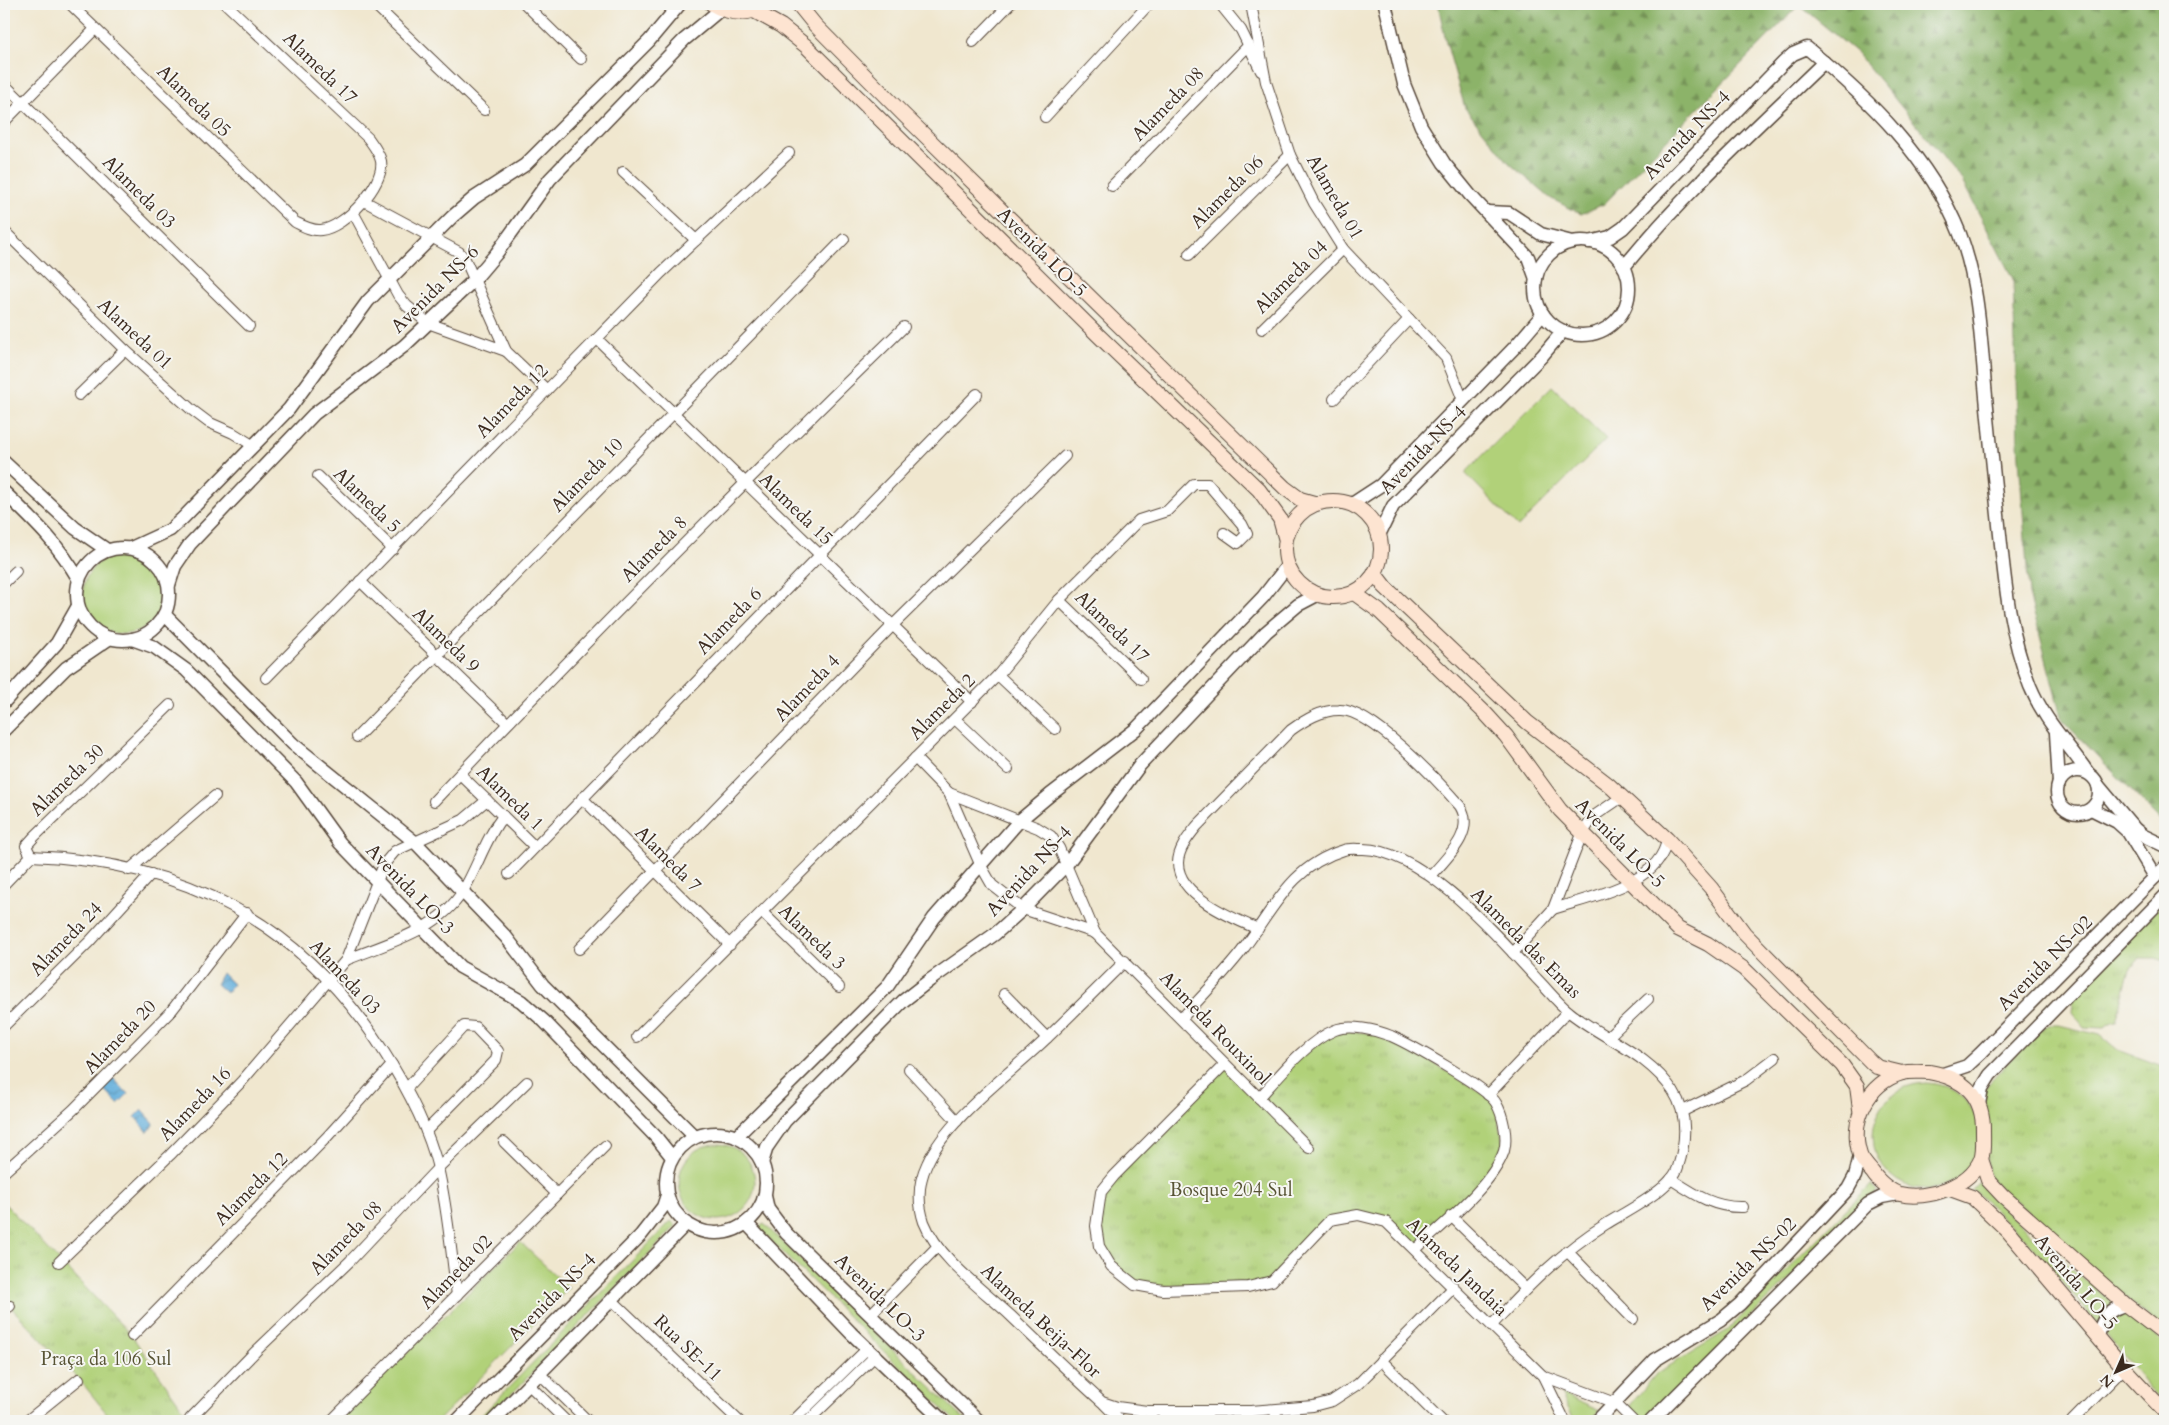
<svg xmlns="http://www.w3.org/2000/svg" width="2169" height="1425" viewBox="0 0 2169 1425" font-family="Cardo,serif">
<style>
.grass{fill:#b1d179;stroke:#767e4c}
.forest{fill:url(#forest-firs);stroke:#646e44}
.park{fill:url(#park-tufts);stroke:#767e4c}
.water{fill:url(#water-waves);stroke:#4f6c7d}
.lines{fill:none;stroke-linecap:round;stroke-linejoin:round}
.minor-casing{stroke:#564639;stroke-width:12}
.tertiary-casing{stroke:#564639;stroke-width:15}
.secondary-casing{stroke:#564639;stroke-width:16}
.minor{stroke:#fff;stroke-width:10}
.tertiary{stroke:#fff;stroke-width:12}
.secondary{stroke:#fde4d1;stroke-width:14}
.labels{text-anchor:middle;dominant-baseline:central;stroke-width:4;stroke-linejoin:round;paint-order:stroke}
.street-label{font-size:19px;fill:#3b2a1e;stroke:#f6f6f2}
.park-label{font-size:19px;fill:#585435;stroke:#f6f6f2}
</style>
<defs>
<pattern id="forest-firs" width="22" height="20" patternUnits="userSpaceOnUse" patternTransform="scale(1.25)"><rect width="22" height="20" fill="#8cb369"/><path d="M5 1l3.5 6h-7zM16 11l3.5 6h-7z" fill="#749256"/></pattern>
<pattern id="park-tufts" width="24" height="20" patternUnits="userSpaceOnUse" patternTransform="scale(1.25)"><rect width="24" height="20" fill="#b1d179"/><path d="M3 7l-1-3M5 7V3M7 7l1-3M15 17l-1-3M17 17v-4M19 17l1-3" fill="none" stroke="#99b468"/></pattern>
<pattern id="water-waves" width="16" height="10" patternUnits="userSpaceOnUse" patternTransform="scale(1.25)"><rect width="16" height="10" fill="#63afdc"/><path d="M0 5q4-4 8 0t8 0" fill="none" stroke="#538fb2"/></pattern>
</defs>
<rect width="100%" height="100%" fill="#f6f6f2"/>
<filter id="ink" filterUnits="userSpaceOnUse"><feTurbulence type="fractalNoise" baseFrequency=".02" numOctaves="2"/><feDisplacementMap in="SourceGraphic" scale="10" xChannelSelector="R" yChannelSelector="G"/><feConvolveMatrix kernelMatrix="1 2 1 2 8 2 1 2 1" color-interpolation-filters="sRGB"/></filter>
<filter id="wash" filterUnits="userSpaceOnUse"><feTurbulence type="fractalNoise" baseFrequency=".0096" numOctaves="4" result="noise"/><feDisplacementMap in="SourceGraphic" scale="20" xChannelSelector="R" yChannelSelector="G"/><feGaussianBlur stdDeviation="1.12" result="paint"/><feColorMatrix in="noise" values="0 0 0 0 0 0 0 0 0 0 0 0 0 0 0 0 0 1.4 0 .05"/><feComposite in="paint" operator="in"/></filter>
<g filter="url(#wash)">
<rect width="100%" height="100%" fill="#f0e7cf"/>
<g class="grass">
<polygon points="1552,386 1606,439 1518,527 1465,473"/>
<circle cx="123" cy="594" r="40"/>
<circle cx="1926" cy="1136" r="53"/>
<circle cx="717" cy="1182" r="38"/>
<polygon points="1978,1183 2036,1239 2116,1305 2098,1324 2031,1245 1972,1189"/>
<polygon points="1871,1184 1878,1191 1645,1421 1642,1421 1640,1416 1628,1408 1656,1374 1728,1330"/>
<polygon points="671,1221 676,1226 485,1421 476,1421"/>
<polygon points="763,1223 966,1421 955,1421 758,1228"/>
<polygon points="520,1242 569,1288 438,1421 338,1421"/>
<polygon points="2124,1311 2165,1345 2165,1406 2104,1331 2110,1318"/>
<polygon points="1561,1394 1600,1411 1589,1421 1575,1421"/>
</g>
<polygon class="forest" points="1438,4 2165,4 2165,825 2062,720 2029,594 2018,444 2013,279 1961,179 1857,53 1799,5 1604,204 1581,214 1550,198 1509,163 1465,108 1446,42"/>
<g class="park">
<polygon points="2165,900 2165,961 2155,958 2140,958 2130,969 2116,1022 2111,1023 2105,1028 2084,1027 2072,1012 2074,994"/>
<polygon points="2049,1025 2059,1025 2100,1035 2118,1050 2165,1067 2165,1332 1990,1179 1984,1145 1984,1089 2036,1031"/>
<polygon points="1336,1029 1390,1036 1496,1102 1504,1150 1492,1173 1416,1249 1386,1222 1357,1215 1330,1221 1272,1281 1248,1287 1135,1285 1099,1246 1101,1192 1225,1064 1259,1098 1280,1074"/>
<polygon points="4,1203 132,1336 190,1419 187,1421 113,1421 79,1379 4,1300"/>
</g>
<g class="water">
<polygon points="222,973 233,984 226,993 216,984"/>
<polygon points="112,1077 128,1094 118,1104 102,1088"/>
<polygon points="142,1110 154,1123 148,1132 135,1117"/>
</g>
</g>
<g filter="url(#ink)">
<g class="lines">
<defs>
<g id="minor">
<path d="M70 4 295 222C303 226 312 231 321 230 344 228 385 185 381 161 379 152 373 145 368 138L226 4"/>
<polyline points="374,4 484,110"/>
<polyline points="525,4 581,59"/>
<polyline points="1220,4 1241,30 1261,71"/>
<polyline points="1251,4 1266,82 1290,155 1314,203 1343,249 1446,358 1463,400"/>
<polyline points="973,42 1010,4"/>
<polyline points="4,84 249,326"/>
<polyline points="1045,117 1149,4"/>
<polyline points="4,122 95,29"/>
<polyline points="623,172 696,240"/>
<polyline points="1112,186 1249,45"/>
<polyline points="364,201 459,252 465,259 506,351 547,390"/>
<polyline points="353,212 398,295 407,306 428,323 506,351"/>
<polyline points="4,231 125,350 192,410 208,422 233,433 254,446"/>
<polyline points="1189,255 1290,155"/>
<polyline points="1262,329 1343,249"/>
<polyline points="597,339 972,702"/>
<polyline points="79,395 125,350"/>
<polyline points="1334,399 1409,319"/>
<polyline points="318,476 393,549"/>
<polyline points="360,581 507,723"/>
<polyline points="4,583 16,571"/>
<polyline points="1059,600 1141,679"/>
<polyline points="998,675 1055,729"/>
<polyline points="266,678 661,273 789,153"/>
<polyline points="955,719 1008,769"/>
<polyline points="357,737 844,239"/>
<polyline points="915,758 949,793 980,864 992,885 1023,909 1095,933"/>
<polyline points="460,774 535,847"/>
<polyline points="949,793 1038,828 1051,836 1059,848 1095,933 1309,1148"/>
<polyline points="582,798 730,945"/>
<path d="M434 801C587 640 744 482 904 327"/>
<path d="M31 856C185 862 301 922 384 1052 407 1088 428 1127 438 1168 448 1210 451 1253 457 1295"/>
<polyline points="31,856 26,846 34,837 170,705"/>
<polyline points="129,870 215,796"/>
<polyline points="509,874 977,394"/>
<polyline points="4,884 31,856"/>
<path d="M1553 909C1590 897 1661 884 1667 839"/>
<polyline points="762,912 839,987"/>
<path d="M1258 929C1232 918 1178 896 1178 863 1178 849 1189 836 1197 826L1291 730C1305 720 1321 710 1339 710 1370 708 1439 782 1460 806 1476 832 1448 856 1431 876"/>
<polyline points="579,949 892,626 1065,456"/>
<polyline points="1513,953 1553,909 1582,834 1594,816 1622,797"/>
<path d="M346 960C387 943 438 931 463 891 478 866 485 839 503 816"/>
<path d="M1125 961C1099 987 1073 1013 1047 1038 1010 1074 948 1117 927 1164 918 1183 917 1201 924 1222 938 1258 983 1290 1011 1316 1041 1345 1071 1374 1102 1402L1117 1407 1147 1411H1251L1313 1406 1332 1401 1358 1384 1454 1287"/>
<polyline points="1004,994 1047,1038"/>
<path d="M1182 1018C1202 996 1223 975 1241 952 1273 911 1290 866 1344 850 1349 848 1357 849 1363 849 1424 850 1498 937 1537 979 1547 989 1557 1002 1568 1011 1602 1039 1647 1052 1673 1091 1688 1114 1686 1142 1678 1167 1672 1189 1625 1212 1606 1224 1562 1251 1526 1288 1492 1325"/>
<polyline points="4,1026 89,942 151,874"/>
<polyline points="637,1037 998,675 1059,600 1139,520 1167,511 1194,484 1208,484 1242,524 1247,534 1238,543 1224,533"/>
<polyline points="1608,1037 1648,999"/>
<polyline points="1225,1064 1114,1176 1101,1192 1096,1226 1099,1246 1111,1266 1135,1285 1163,1290 1248,1287 1272,1281 1330,1220 1358,1215 1386,1222 1543,1376 1565,1421"/>
<polyline points="909,1069 957,1121"/>
<polyline points="407,1088 464,1026 475,1027 498,1051 496,1060 426,1131"/>
<polyline points="1488,1095 1568,1011"/>
<path d="M1259 1098C1279 1076 1307 1041 1335 1030 1350 1024 1376 1030 1391 1036 1409 1044 1488 1088 1496 1103 1503 1115 1508 1137 1504 1151 1492 1186 1443 1224 1416 1249"/>
<polyline points="1683,1111 1746,1080 1775,1058"/>
<polyline points="504,1142 557,1194"/>
<polyline points="4,1172 73,1110 172,1010 247,913"/>
<path d="M1671 1179C1694 1194 1714 1208 1743 1207"/>
<polyline points="1451,1216 1526,1289"/>
<polyline points="1567,1251 1633,1319"/>
<polyline points="59,1262 170,1155 242,1081 346,960 384,864 395,851 463,820 487,800"/>
<polyline points="612,1300 739,1421"/>
<polyline points="4,1310 10,1306"/>
<polyline points="870,1315 938,1246"/>
<polyline points="132,1336 326,1138 392,1065"/>
<polyline points="1381,1360 1442,1421"/>
<polyline points="540,1374 588,1421"/>
<polyline points="1543,1376 1615,1403 1633,1421"/>
<polyline points="529,1385 566,1421"/>
<polyline points="1104,1404 1121,1421"/>
<polyline points="1275,1411 1277,1421"/>
<polyline points="190,1419 256,1351 350,1261 438,1168 527,1082"/>
<polyline points="27,1421 79,1379"/>
<polyline points="331,1421 605,1146"/>
<polyline points="793,1421 868,1348"/>
<polyline points="808,1421 876,1355"/>
<polyline points="2072,1421 2124,1368"/>
</g>
<g id="tertiary">
<polyline points="1385,4 1404,84 1421,126 1444,163 1470,195 1528,257 1536,279"/>
<polyline points="1487,212 1509,213 1541,234 1572,242"/>
<circle cx="1582" cy="288" r="47"/>
<path d="M1589 242 1610 237 1623 228 1784 62 1793 54 1807 48C1869 99 1930 158 1960 234 1977 279 1980 326 1984 374 1988 421 1993 468 1998 515 2004 573 2008 631 2030 686 2045 722 2067 742 2088 773"/>
<path d="M1624 267C1684 193 1756 128 1824 62"/>
<polyline points="4,462 75,528 107,550"/>
<path d="M4 492C35 522 57 542 79 580"/>
<polyline points="1352,504 1381,485 1514,348 1543,314"/>
<polyline points="1379,535 1393,506 1542,356 1563,331"/>
<polyline points="131,548 170,530 183,518 289,409 368,301 452,217 474,198 525,165 649,41 680,4"/>
<circle cx="123" cy="594" r="46"/>
<polyline points="169,585 175,566 190,544 314,414 404,346 474,280 496,254 550,179 684,40 721,9"/>
<polyline points="165,615 293,744 416,843 506,937 543,985 695,1137"/>
<polyline points="132,639 154,647 186,670 296,782 340,843 460,967 521,1001 544,1021 656,1137 672,1157"/>
<polyline points="4,702 57,643 78,606"/>
<polyline points="4,730 66,668 110,638"/>
<polyline points="2056,733 2059,784"/>
<circle cx="2078" cy="792" r="21"/>
<polyline points="2098,785 2135,829 2142,835 2165,846"/>
<polyline points="2091,809 2117,822 2128,832 2155,877"/>
<polyline points="1943,1074 1967,1066 1980,1054 2165,867"/>
<polyline points="1979,1104 1982,1088 1990,1075 2165,896"/>
<circle cx="716" cy="1183" r="50"/>
<polyline points="736,1137 887,987 934,918 1019,821 1050,795 1136,729 1263,597 1287,566"/>
<polyline points="762,1163 767,1147 785,1121 903,1001 930,980 995,934 1023,909 1067,864 1140,765 1266,632 1298,605 1317,595"/>
<polyline points="765,1196 768,1209 786,1233 979,1421"/>
<polyline points="746,1223 851,1333 943,1421"/>
<path d="M2098 1337C2102 1319 2107 1309 2126 1305"/>
<polyline points="457,1421 641,1235 663,1207 667,1195"/>
<polyline points="493,1421 687,1223"/>
<polyline points="1597,1421 1655,1360 1721,1320 1740,1304 1848,1189 1855,1176 1860,1156"/>
<polyline points="1651,1421 1868,1204 1882,1197 1898,1194"/>
</g>
<g id="secondary">
<path d="M712 4C730 15 749 16 767 4"/>
<polyline points="798,4 815,25 903,114 1285,488 1300,499 1314,503"/>
<polyline points="754,11 781,26 806,46 1098,335 1259,490 1280,519 1285,537"/>
<circle cx="1333" cy="549" r="48"/>
<polyline points="1375,574 1385,587 1527,722 1609,785 1667,839 1711,888 1744,933 1871,1062 1877,1067 1902,1073"/>
<polyline points="1354,593 1379,611 1485,713 1506,736 1560,810 1678,929 1708,944 1744,969 1842,1065 1857,1086 1860,1110"/>
<path d="M1929 1072C1964 1078 1984 1095 1983 1132 1983 1140 1984 1151 1981 1159 1970 1186 1926 1201 1900 1194 1891 1192 1878 1181 1873 1173 1869 1168 1862 1161 1860 1155 1849 1121 1868 1083 1902 1073 1910 1071 1920 1072 1929 1072Z"/>
<polyline points="1981,1159 1988,1180 2003,1196 2126,1305 2165,1335"/>
<polyline points="1950,1189 1972,1197 2008,1231 2124,1368 2165,1412"/>
</g>
</defs>
<use href="#minor" class="minor-casing"/>
<use href="#tertiary" class="tertiary-casing"/>
<use href="#secondary" class="secondary-casing"/>
<use href="#minor" class="minor"/>
<use href="#tertiary" class="tertiary"/>
<use href="#secondary" class="secondary"/>
</g>
</g>
<g class="labels">
<g class="street-label">
<text transform="translate(320 68) rotate(44)">Alameda 17</text>
<text transform="translate(194 101) rotate(44)">Alameda 05</text>
<text transform="translate(1168 104) rotate(-46)">Alameda 08</text>
<text transform="translate(1687 135) rotate(-46)">Avenida NS-4</text>
<text transform="translate(139 192) rotate(45)">Alameda 03</text>
<text transform="translate(1227 192) rotate(-45)">Alameda 06</text>
<text transform="translate(1335 197) rotate(60)">Alameda 01</text>
<text transform="translate(1042 252) rotate(45)">Avenida LO-5</text>
<text transform="translate(1291 277) rotate(-45)">Alameda 04</text>
<text transform="translate(435 289) rotate(-45)">Avenida NS-6</text>
<text transform="translate(135 334) rotate(43)">Alameda 01</text>
<text transform="translate(512 401) rotate(-46)">Alameda 12</text>
<text transform="translate(1423 450) rotate(-46)">Avenida NS-4</text>
<text transform="translate(587 475) rotate(-46)">Alameda 10</text>
<text transform="translate(367 500) rotate(44)">Alameda 5</text>
<text transform="translate(796 509) rotate(44)">Alameda 15</text>
<text transform="translate(654 549) rotate(-45)">Alameda 8</text>
<text transform="translate(729 621) rotate(-46)">Alameda 6</text>
<text transform="translate(1112 627) rotate(44)">Alameda 17</text>
<text transform="translate(446 640) rotate(44)">Alameda 9</text>
<text transform="translate(807 688) rotate(-46)">Alameda 4</text>
<text transform="translate(942 707) rotate(-45)">Alameda 2</text>
<text transform="translate(67 780) rotate(-44)">Alameda 30</text>
<text transform="translate(510 798) rotate(44)">Alameda 1</text>
<text transform="translate(1620 843) rotate(45)">Avenida LO-5</text>
<text transform="translate(668 859) rotate(45)">Alameda 7</text>
<text transform="translate(1029 871) rotate(-47)">Avenida NS-4</text>
<text transform="translate(410 889) rotate(46)">Avenida LO-3</text>
<text transform="translate(812 937) rotate(44)">Alameda 3</text>
<text transform="translate(66 939) rotate(-46)">Alameda 24</text>
<text transform="translate(1526 943) rotate(45)">Alameda das Emas</text>
<text transform="translate(2045 963) rotate(-45)">Avenida NS-02</text>
<text transform="translate(345 977) rotate(47)">Alameda 03</text>
<text transform="translate(1215 1028) rotate(46)">Alameda Rouxinol</text>
<text transform="translate(120 1037) rotate(-46)">Alameda 20</text>
<text transform="translate(195 1104) rotate(-46)">Alameda 16</text>
<text transform="translate(251 1189) rotate(-45)">Alameda 12</text>
<text transform="translate(346 1238) rotate(-46)">Alameda 08</text>
<text transform="translate(1748 1264) rotate(-44)">Avenida NS-02</text>
<text transform="translate(1457 1267) rotate(44)">Alameda Jandaia</text>
<text transform="translate(456 1272) rotate(-46)">Alameda 02</text>
<text transform="translate(2076 1282) rotate(50)">Avenida LO-5</text>
<text transform="translate(552 1297) rotate(-45)">Avenida NS-4</text>
<text transform="translate(880 1298) rotate(44)">Avenida LO-3</text>
<text transform="translate(1041 1321) rotate(43)">Alameda Beija-Flor</text>
<text transform="translate(688 1348) rotate(44)">Rua SE-11</text>
</g>
<g class="park-label">
<text x="1231" y="1190">Bosque 204 Sul</text>
<text x="106" y="1359">Praça da 106 Sul</text>
</g>
</g>
<rect width="2169" height="1425" fill="none" stroke="#f6f6f2" stroke-width="20"/>
<g transform="translate(2116 1372) rotate(225)" stroke="#f6f6f2" stroke-width="4" paint-order="stroke">
<path d="M0-4L9 19L0 12L-9 19Z" fill="#3b2a1e"/>
<text y="-8" font-size="14" font-weight="bold" text-anchor="middle" fill="#3b2a1e">N</text>
</g>
</svg>
